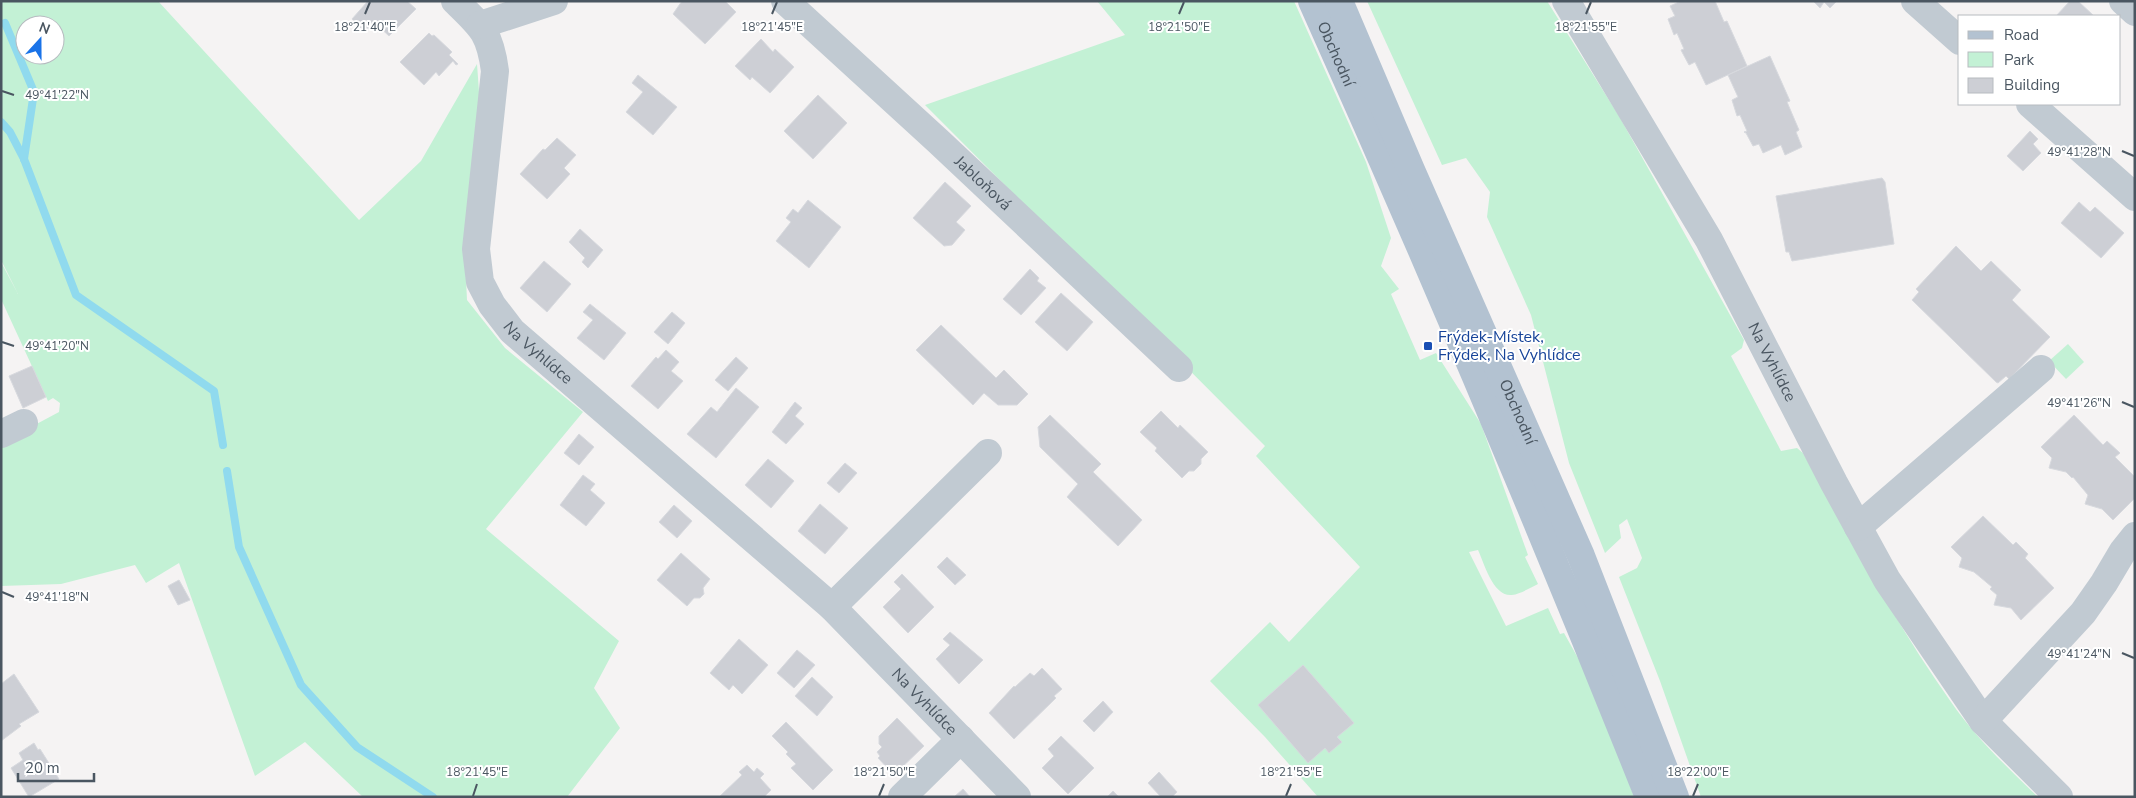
<svg xmlns="http://www.w3.org/2000/svg" width="2136" height="798" viewBox="0 0 2136 798" font-family="'Nunito Sans',sans-serif">
<style>
.green{fill:#c3f1d5;fill-rule:evenodd}
.lines{fill:none;stroke-linecap:round;stroke-linejoin:round}
.stream{stroke:#90daee;stroke-width:8}
.building{fill:#cdcfd5;stroke:#d7d9de}
.minor{stroke:#c1cad2;stroke-width:28}
.major{stroke:#b3c2d1;stroke-width:28}
.ticks{fill:none;stroke:#4a5661;stroke-width:2}
.transit-dot{fill:#1a4fb4;stroke:#fff;stroke-width:2}
.labels{text-anchor:middle;dominant-baseline:central;stroke-width:4;stroke-linejoin:round;paint-order:stroke}
.street-label{font-size:16px;fill:#4a5661;stroke:#fff}
.transit-label{font-size:16px;fill:#164399;stroke:#fff;text-anchor:start}
.ticks-label{font-size:12px;text-anchor:middle;fill:#4a5661;stroke:#fff;stroke-width:4;stroke-linejoin:round;paint-order:stroke}
</style>
<rect width="100%" height="100%" fill="#f5f3f3"/>
<g class="green">
<path d="M1 1H158L359 220 421 161 477 64 481 119 465 258 467 300 505 348 583 412 486 529 619 641 594 688 620 728 567 797H363L305 742 255 776 179 563 146 583 135 565 61 584 1 586V443L59 412 60 403 53 398 48 401 1 299V262L18 294 1 260ZM25 25H55V55H25Z"/>
<path d="M1097 1H1294L1366 162 1391 238 1381 266 1399 289 1391 294 1420 360 1436 353 1481 424 1528 555 1525 557 1538 584C1530 588 1520 594 1512 595 1493 597 1484 563 1478 550L1469 552 1506 626 1548 608 1560 634 1564 633 1597 692 1634 797H1318L1265 737 1210 681 1270 622 1289 642 1360 567 1256 456 1265 446 925 105 1125 35Z"/>
<path d="M1367 1H1547L1619 116 1744 340 1742 348 1731 356 1781 451 1797 448 1803 453C1850 537 1895 623 1951 702 1975 737 2007 767 2038 797H1701L1660 681 1619 577 1637 568 1642 558 1627 519 1619 525 1621 538 1605 553 1569 463 1531 315 1487 217 1490 192 1466 158 1442 165Z"/>
<polygon points="2068,344 2084,362 2066,379 2049,361"/>
</g>
<g class="lines">
<g class="stream">
<polyline points="5,23 34,92 24,159"/>
<polyline points="1,122 10,132 24,159 76,295 214,391 223,445"/>
<polyline points="227,471 239,547 301,685 357,747 433,797"/>
</g>
</g>
<g class="building">
<polygon points="368,1 407,1 416,9 389,36 374,22 365,32 352,19"/>
<polygon points="682,1 725,1 736,12 705,44 673,14"/>
<polygon points="1681,1 1715,1 1724,22 1727,21 1747,66 1706,85 1695,62 1689,65 1682,52 1681,50 1684,49 1677,33 1674,35 1668,19 1675,16 1670,6"/>
<polygon points="1813,1 1837,1 1830,8 1824,2 1820,8"/>
<polygon points="2070,1 2078,1 2094,16 2056,16"/>
<polygon points="429,33 432,36 434,35 452,52 449,55 458,64 456,65 453,61 439,76 436,72 424,85 400,62"/>
<polygon points="761,39 773,52 775,49 794,67 770,93 752,77 750,80 735,66"/>
<polygon points="1770,56 1790,101 1787,102 1799,130 1796,132 1802,147 1785,155 1781,145 1763,153 1759,144 1753,146 1746,133 1744,132 1747,131 1740,115 1737,116 1732,100 1738,97 1728,75"/>
<polygon points="638,75 677,107 653,135 626,112 643,92 632,83"/>
<polygon points="818,95 847,123 813,159 784,131"/>
<polygon points="2030,131 2038,139 2033,144 2041,153 2023,171 2007,156"/>
<polygon points="557,138 576,155 564,168 570,174 547,199 520,174 543,149 545,150"/>
<polygon points="1882,178 1885,182 1894,244 1792,261 1789,252 1786,252 1776,196"/>
<polygon points="945,182 971,206 956,222 965,230 952,245 944,246 913,218"/>
<polygon points="808,200 841,227 809,268 776,241 791,222 786,218 793,209 798,213"/>
<polygon points="2079,202 2090,212 2095,207 2124,233 2101,258 2061,223"/>
<polygon points="580,229 603,250 588,268 582,262 585,258 569,242"/>
<polygon points="1956,246 1981,271 1991,261 2021,290 2012,300 2050,337 2009,379 2006,376 1998,383 1996,382 1912,300 1919,292 1916,289"/>
<polygon points="544,261 571,284 547,312 520,288"/>
<polygon points="1030,269 1039,278 1037,281 1046,288 1021,315 1003,299"/>
<polygon points="1061,293 1093,322 1067,351 1035,322"/>
<polygon points="590,304 626,333 604,360 577,338 593,320 583,312"/>
<polygon points="672,312 685,323 668,344 654,332"/>
<polygon points="941,325 996,378 1004,370 1028,394 1017,405 998,405 984,393 973,405 916,350"/>
<polygon points="666,350 679,362 671,371 683,381 658,409 631,386 656,357 658,359"/>
<polygon points="736,357 748,368 728,391 715,380"/>
<polygon points="32,366 46,397 23,408 9,376"/>
<polygon points="736,388 759,407 716,458 687,434 711,407 717,412"/>
<polygon points="795,402 802,408 795,416 804,424 786,444 772,432"/>
<polygon points="1161,411 1178,428 1180,425 1208,452 1201,459 1201,464 1194,471 1189,471 1182,478 1155,451 1157,448 1140,432"/>
<polygon points="1050,415 1101,464 1093,472 1142,520 1118,546 1067,497 1078,484 1040,447 1038,427"/>
<polygon points="2074,415 2103,445 2107,441 2120,453 2115,457 2135,477 2135,498 2113,520 2102,509 2085,504 2088,495 2073,477 2072,478 2066,472 2049,468 2052,458 2041,447"/>
<polygon points="579,434 594,447 579,465 564,453"/>
<polygon points="768,459 794,481 771,508 745,485"/>
<polygon points="845,463 857,473 839,493 827,483"/>
<polygon points="583,475 595,484 590,490 605,503 586,526 560,505"/>
<polygon points="820,504 848,528 825,554 798,531"/>
<polygon points="674,505 692,521 677,538 659,522"/>
<polygon points="1983,516 2013,545 2016,542 2028,554 2025,558 2054,588 2021,620 2011,608 1994,605 1997,595 1990,589 1992,587 1974,572 1959,567 1962,558 1951,547"/>
<polygon points="681,553 710,579 703,588 704,594 700,598 694,598 687,606 657,580"/>
<polygon points="947,557 966,575 955,585 937,567"/>
<polygon points="902,574 934,607 908,633 883,607 901,589 894,582"/>
<polygon points="179,580 190,600 178,605 168,586"/>
<polygon points="950,632 983,660 959,684 936,659 950,645 943,639"/>
<polygon points="739,639 768,665 742,694 733,685 729,690 710,673"/>
<polygon points="797,650 815,665 794,688 777,673"/>
<polygon points="1303,665 1354,723 1337,737 1342,742 1329,753 1325,748 1308,763 1258,705"/>
<polygon points="1042,668 1062,689 1054,696 1056,698 1014,739 989,713 1014,686 1015,687 1030,673 1034,676"/>
<polygon points="14,674 39,712 19,724 21,726 1,741 1,684"/>
<polygon points="812,677 833,697 817,716 795,696"/>
<polygon points="1103,701 1113,712 1094,732 1083,721"/>
<polygon points="897,718 924,746 894,775 878,758 880,756 877,752 882,747 879,744 879,736"/>
<polygon points="786,722 833,770 813,790 791,768 796,764 786,754 788,752 772,736"/>
<polygon points="1061,736 1094,768 1068,794 1042,768 1054,756 1048,749"/>
<polygon points="34,743 38,750 40,749 59,779 29,797 11,768 23,760 19,753"/>
<polygon points="747,765 754,772 757,768 764,774 760,778 771,790 764,797 719,797 742,775 739,772"/>
<polygon points="1159,772 1177,792 1172,797 1161,797 1148,783"/>
<polygon points="963,789 970,797 954,797"/>
<polygon points="1113,791 1119,797 1107,797"/>
</g>
<g class="lines">
<g class="minor">
<path id="s1" d="M455 1C482 27 490 33 495 71L476 249 480 282 492 305 512 331 832 607 1017 797"/>
<path id="s2" d="M785 1 938 141 1179 368"/>
<path id="s3" d="M1566 1 1709 240 1834 483 1887 580 1983 721 2059 797"/>
<polyline points="1915,1 1960,41"/>
<polyline points="2123,1 2135,12"/>
<polyline points="480,25 554,1"/>
<polyline points="2030,104 2135,197"/>
<polyline points="1,434 24,423"/>
<polyline points="1858,527 2041,369"/>
<polyline points="832,607 988,453"/>
<polyline points="1983,721 2083,613 2104,583 2123,551 2135,536"/>
<polyline points="902,797 961,739"/>
</g>
<g class="major">
<path id="s4" d="M1312 1C1430 264 1542 529 1649 797"/>
<path id="s5" d="M1339 1 1411 170 1581 556 1675 797"/>
</g>
</g>
<path class="ticks" d="M365 14 370 2M772 14 777 2M1179 14 1184 2M1586 14 1591 2M2 91 14 95M2122 151 2134 156M2 342 14 346M2122 402 2134 407M2 592 14 597M2122 653 2134 658M473 796 477 784M879 796 884 784M1286 796 1291 784M1693 796 1698 784"/>
<rect class="transit-dot" x="1423" y="341" width="10" height="10" rx="2.5"/>
<g class="labels">
<g class="street-label">
<text stroke="none"><textPath href="#s4" startOffset="58">Obchodní</textPath></text>
<text stroke="none"><textPath href="#s2" startOffset="269">Jabloňová</textPath></text>
<text stroke="none"><textPath href="#s1" startOffset="388">Na Vyhlídce</textPath></text>
<text stroke="none"><textPath href="#s3" startOffset="416">Na Vyhlídce</textPath></text>
<text stroke="none"><textPath href="#s5" startOffset="448">Obchodní</textPath></text>
<text stroke="none"><textPath href="#s1" startOffset="909">Na Vyhlídce</textPath></text>
</g>
<g class="transit-label">
<text x="1438" y="337">Frýdek-Místek,<tspan x="1438" dy="18">Frýdek, Na Vyhlídce</tspan></text>
</g>
</g>
<g class="ticks-label">
<text x="1179" y="31">18°21'50"E</text>
<text x="365" y="31">18°21'40"E</text>
<text x="772" y="31">18°21'45"E</text>
<text x="1586" y="31">18°21'55"E</text>
<text x="57" y="99">49°41'22"N</text>
<text x="2079" y="156">49°41'28"N</text>
<text x="57" y="350">49°41'20"N</text>
<text x="2079" y="407">49°41'26"N</text>
<text x="57" y="601">49°41'18"N</text>
<text x="2079" y="658">49°41'24"N</text>
<text x="477" y="776">18°21'45"E</text>
<text x="884" y="776">18°21'50"E</text>
<text x="1291" y="776">18°21'55"E</text>
<text x="1698" y="776">18°22'00"E</text>
</g>
<rect width="2136" height="798" fill="none" stroke="#4a5661" stroke-width="5"/>
<rect x="1958" y="15" width="162" height="90" fill="#ffffff" stroke="#b7bbc0"/>
<rect x="1968" y="31" width="25" height="8" fill="#b3c2d1" stroke="#b7bbc0"/>
<text x="2004" y="40" font-size="15" fill="#4a5661">Road</text>
<rect x="1968" y="52" width="25" height="15" fill="#c3f1d5" stroke="#b7bbc0"/>
<text x="2004" y="65" font-size="15" fill="#4a5661">Park</text>
<rect x="1968" y="78" width="25" height="15" fill="#cdcfd5" stroke="#b7bbc0"/>
<text x="2004" y="90" font-size="15" fill="#4a5661">Building</text>
<g transform="translate(40 40) rotate(21)"><circle r="24" fill="#ffffff" stroke="#b7bbc0"/>
<path d="M0-4L9 19L0 12L-9 19Z" fill="#1a73e8"/>
<text y="-8" font-size="14" font-weight="bold" text-anchor="middle" fill="#4a5661">N</text>
</g>
<path d="M18 773v8h76v-8" fill="none" stroke="#4a5661" stroke-width="2.5"/>
<text x="25" y="773" font-size="15" fill="#4a5661" stroke="#ffffff" stroke-width="4" paint-order="stroke">20 m</text>
</svg>
